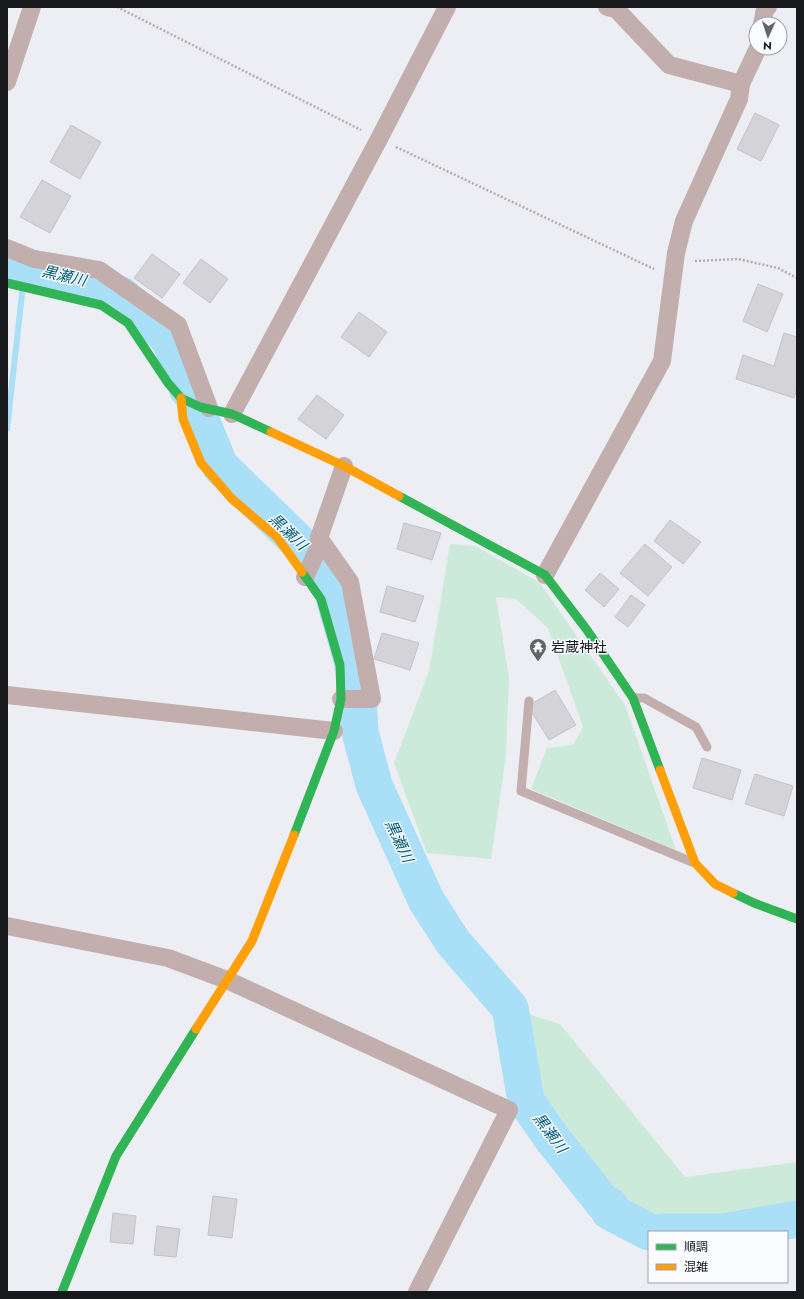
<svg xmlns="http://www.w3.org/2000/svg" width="804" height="1299" viewBox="0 0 804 1299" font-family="Jost,'Noto Sans JP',sans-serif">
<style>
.green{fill:#cbeada}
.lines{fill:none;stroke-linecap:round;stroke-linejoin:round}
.stream{stroke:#a9dff7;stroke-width:6}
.river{stroke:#a9dff7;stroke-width:37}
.building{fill:#d4d4d8;stroke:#c2c3c6}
.path{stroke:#b6adad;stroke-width:2.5;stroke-dasharray:2 2;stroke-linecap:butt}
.lane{stroke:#c2afad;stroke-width:9}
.street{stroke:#c2afad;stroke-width:18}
.fast{stroke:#30b455;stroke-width:9}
.slow{stroke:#ff9f0a;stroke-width:9}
.labels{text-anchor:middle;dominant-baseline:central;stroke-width:3;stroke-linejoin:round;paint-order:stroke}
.poi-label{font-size:14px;fill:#18191c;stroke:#f9fbfe;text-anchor:start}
.water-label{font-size:15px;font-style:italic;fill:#005a75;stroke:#f9fbfe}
</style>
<rect width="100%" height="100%" fill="#edeef3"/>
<g class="green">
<polygon points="450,544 475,546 539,582 625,705 676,850 531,789 547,748 573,745 583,727 548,628 516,599 496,597 509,677 506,755 491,859 427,853 394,763 429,671"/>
<polygon points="515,1010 560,1024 685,1177 797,1162 797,1219 738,1230 650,1232 574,1181 535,1121"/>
</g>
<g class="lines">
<polyline class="stream" points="7,429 25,267"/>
<g class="river">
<polyline points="7,260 25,267 79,276 121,295 162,331 171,343 188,390"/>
<polyline points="201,420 220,466 326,569 357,678 360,732 374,785 426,900 453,942 510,1008 526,1101 551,1137 604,1204 610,1206 609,1211 649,1232"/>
<polyline points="663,1232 724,1232 797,1219"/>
</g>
</g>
<g class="building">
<polygon points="755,113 779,125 761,161 737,149"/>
<polygon points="71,125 101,142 80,179 50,162"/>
<polygon points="42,180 71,196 50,233 20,217"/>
<polygon points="152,254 180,274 162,298 134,278"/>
<polygon points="201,259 228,279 210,303 183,283"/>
<polygon points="758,284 783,294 767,332 743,321"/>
<polygon points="359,312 387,332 369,357 341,337"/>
<polygon points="784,333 797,337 797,388 794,398 736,379 743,355 774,366"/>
<polygon points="317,395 344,415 326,439 298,419"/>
<polygon points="670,520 701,542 683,564 654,541"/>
<polygon points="404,523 441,533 432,560 397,549"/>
<polygon points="645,544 672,567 648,596 620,573"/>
<polygon points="600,573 619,589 604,607 585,590"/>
<polygon points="387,586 424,596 415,622 380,612"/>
<polygon points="631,595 645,605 628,627 615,617"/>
<polygon points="382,633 419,643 410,670 374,659"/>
<polygon points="555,690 576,725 549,740 528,706"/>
<polygon points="702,758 741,770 732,800 693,788"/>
<polygon points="755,774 793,786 784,816 745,804"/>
<polygon points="213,1196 237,1199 232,1238 208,1235"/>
<polygon points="113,1213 136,1216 133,1244 110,1242"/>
<polygon points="157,1226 180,1229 176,1257 154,1255"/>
</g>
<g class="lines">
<g class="path">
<polyline points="117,7 361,130"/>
<polyline points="396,147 654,269"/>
<polyline points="695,261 738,259 778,268 797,278"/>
</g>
<g class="lane">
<polyline points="634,698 644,698 696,727 707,747"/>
<polyline points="529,701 521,791 692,862"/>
</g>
<g class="street">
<polyline points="607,7 616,9 669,65 741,84"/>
<polyline points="762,24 765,9 768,7"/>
<polyline points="7,82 32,7"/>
<polyline points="7,248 34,259 99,270 178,325 209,408"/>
<polyline points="232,414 379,139 447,7"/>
<polyline points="545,575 662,361 676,253 684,221 739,99 741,84 758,48"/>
<polyline points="305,577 318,549 319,538"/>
<polyline points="7,695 334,731"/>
<polyline points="341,699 372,699 350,582 319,538 344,466"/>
<polyline points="7,926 168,958 227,980 509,1110 417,1292"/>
</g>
<g class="fast">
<polyline points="7,283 101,305 128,323 168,383 181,398 200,407 232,414 271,432"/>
<polyline points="399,496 545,575 587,630 633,698 660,770"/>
<polyline points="294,835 334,731 341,699 340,665 321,599 302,572"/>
<polyline points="733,893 754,903 797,919"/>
<polyline points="62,1292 116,1156 196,1029"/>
</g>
<g class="slow">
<polyline points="181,398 183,419 201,463 232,499 277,537 302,572"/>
<polyline points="271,432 344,466 399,496"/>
<polyline points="660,770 695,863 715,884 733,893"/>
<polyline points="196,1029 252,941 294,835"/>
</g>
</g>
<defs>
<symbol id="temple-pin" viewBox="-11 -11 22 30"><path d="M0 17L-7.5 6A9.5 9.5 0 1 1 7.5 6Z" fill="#636467" stroke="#f9fbfe"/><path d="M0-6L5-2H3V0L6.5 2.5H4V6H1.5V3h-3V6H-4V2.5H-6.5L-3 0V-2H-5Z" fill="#fff"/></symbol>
</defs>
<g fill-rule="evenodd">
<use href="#temple-pin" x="528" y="637" width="20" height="27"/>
</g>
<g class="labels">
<g class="poi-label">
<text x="551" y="647">岩蔵神社</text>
</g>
<g class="water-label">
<text transform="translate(64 276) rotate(13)">黒瀬川</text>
<text transform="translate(288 532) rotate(44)">黒瀬川</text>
<text transform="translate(399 841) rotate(65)">黒瀬川</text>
<text transform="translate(550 1133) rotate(53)">黒瀬川</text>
</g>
</g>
<rect width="804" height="1299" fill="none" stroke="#18191c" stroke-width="16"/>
<rect x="648" y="1231" width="140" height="52" fill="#f9fbfe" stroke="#9fa1a4"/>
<rect x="656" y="1244" width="20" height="6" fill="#30b455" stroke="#9fa1a4"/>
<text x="684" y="1251" font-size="12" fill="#18191c">順調</text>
<rect x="656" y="1264" width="20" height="6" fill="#ff9f0a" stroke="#9fa1a4"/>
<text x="684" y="1271" font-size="12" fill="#18191c">混雑</text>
<g transform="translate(768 36) rotate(183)"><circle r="19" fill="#f9fbfe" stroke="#9fa1a4"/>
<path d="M0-3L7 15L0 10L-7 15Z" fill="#636467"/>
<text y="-6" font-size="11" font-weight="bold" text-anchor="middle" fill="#18191c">N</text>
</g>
</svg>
